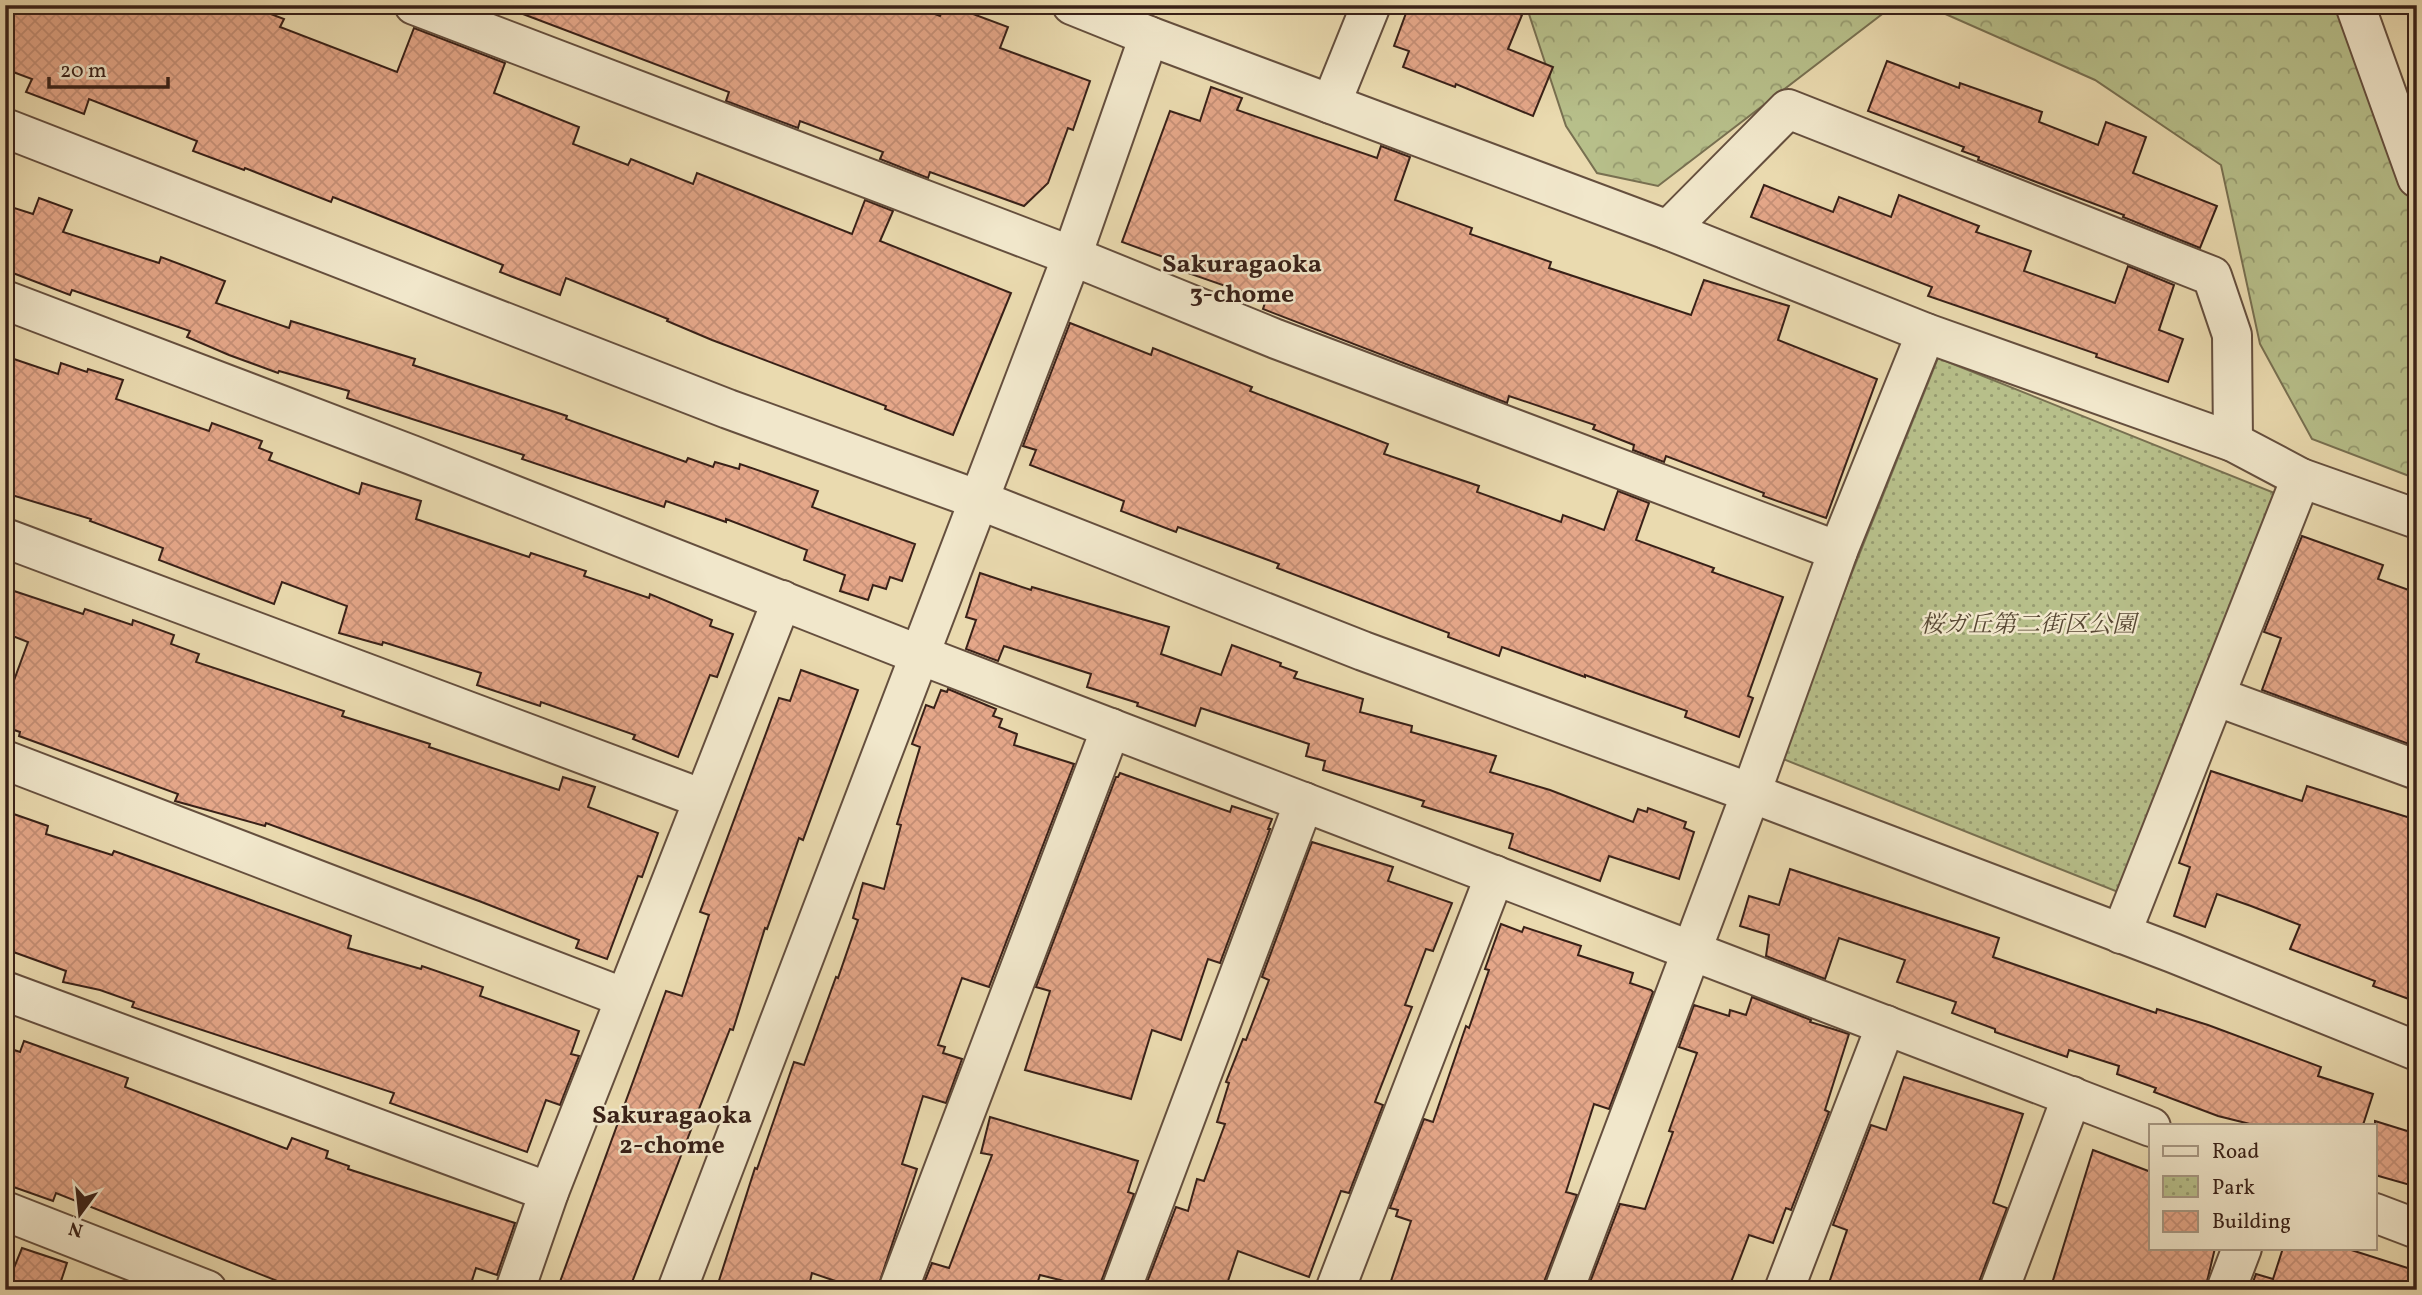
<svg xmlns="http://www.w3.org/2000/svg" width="2422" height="1295" viewBox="0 0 2422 1295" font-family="Vollkorn,'Noto Serif JP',serif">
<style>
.forest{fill:url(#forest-crowns);stroke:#787051;stroke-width:2}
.park{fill:url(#park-dots);stroke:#787051;stroke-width:2}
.building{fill:url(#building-cross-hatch);stroke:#392118;stroke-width:2}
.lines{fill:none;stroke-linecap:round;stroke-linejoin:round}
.minor-casing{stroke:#654f3e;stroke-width:42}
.minor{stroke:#f1e7cb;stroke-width:38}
.labels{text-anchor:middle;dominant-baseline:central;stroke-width:5;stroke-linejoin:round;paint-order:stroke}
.park-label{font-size:24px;font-style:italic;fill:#584834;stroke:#f1e7cb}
.neighbourhood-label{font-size:26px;font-weight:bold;fill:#392118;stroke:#f1e7cb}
</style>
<defs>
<pattern id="forest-crowns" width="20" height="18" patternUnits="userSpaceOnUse" patternTransform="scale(1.75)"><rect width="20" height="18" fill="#b7bf8a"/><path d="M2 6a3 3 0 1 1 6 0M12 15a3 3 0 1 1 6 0" fill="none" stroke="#969b70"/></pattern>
<pattern id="park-dots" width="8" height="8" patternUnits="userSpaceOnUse" patternTransform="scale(1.75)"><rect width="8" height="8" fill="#b7bf8a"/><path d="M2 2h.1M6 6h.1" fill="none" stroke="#969b70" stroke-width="1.8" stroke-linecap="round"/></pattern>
<pattern id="building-cross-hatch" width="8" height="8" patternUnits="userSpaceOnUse" patternTransform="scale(1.75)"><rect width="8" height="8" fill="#e5a789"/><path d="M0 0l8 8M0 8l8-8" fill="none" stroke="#c58f76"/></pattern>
</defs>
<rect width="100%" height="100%" fill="#eadaaf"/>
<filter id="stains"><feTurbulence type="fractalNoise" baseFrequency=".00286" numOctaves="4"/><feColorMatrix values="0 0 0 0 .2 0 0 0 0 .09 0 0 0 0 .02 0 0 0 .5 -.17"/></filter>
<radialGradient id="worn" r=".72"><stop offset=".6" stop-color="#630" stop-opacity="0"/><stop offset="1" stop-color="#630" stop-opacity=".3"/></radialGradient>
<g class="forest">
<polygon points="1526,5 1894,5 1658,186 1597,173 1566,126"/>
<polygon points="1925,5 2337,5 2417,202 2417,479 2312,439 2260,344 2221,165 2095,80"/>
</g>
<polygon class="park" points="1938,358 2277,494 2118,892 1778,757"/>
<g class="building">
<polygon points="5,5 247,5 284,19 280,27 397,72 414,28 505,63 494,93 579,127 573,144 628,165 631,159 693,184 697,173 852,234 865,200 893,211 880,241 1011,293 953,435 885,409 886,406 712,340 667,321 668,319 566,278 560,295 500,272 503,265 406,226 333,197 331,202 245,168 244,170 193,151 197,141 89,99 84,114 26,92 32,79 5,69"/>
<polygon points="507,5 911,5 940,16 945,5 949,5 1008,27 1000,48 1090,81 1073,130 1068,128 1048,183 1024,206 930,172 928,178 880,159 883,152 800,121 798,128 726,101 729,92 507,8"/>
<polygon points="1409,5 1498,5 1522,15 1508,49 1553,67 1533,116 1456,84 1455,87 1403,67 1409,51 1394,46"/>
<polygon points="1887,61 1959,88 1960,83 2042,112 2039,122 2098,145 2106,122 2146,137 2133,173 2217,206 2200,248 2123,217 2124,215 1978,160 1979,157 1962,151 1964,147 1868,111"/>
<polygon points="1211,87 1242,98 1237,110 1377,158 1381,146 1410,157 1395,200 1472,228 1470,234 1551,262 1549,268 1691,315 1704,280 1789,306 1778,340 1877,379 1826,518 1763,496 1764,493 1666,456 1664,462 1633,450 1634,445 1593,429 1595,425 1509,396 1507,403 1263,309 1266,300 1188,273 1191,267 1122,242 1170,111 1200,121"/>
<polygon points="1764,185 1833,212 1839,197 1891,217 1899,195 1979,226 1976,232 2031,251 2024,271 2115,303 2128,266 2174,285 2159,330 2183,339 2168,382 2096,357 2097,354 1928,296 1932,287 1751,217"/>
<polygon points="39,198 72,210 63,232 159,263 161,257 225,281 216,303 289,328 291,321 415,359 413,365 567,416 566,419 686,462 688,458 713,467 715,462 739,469 740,464 818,491 812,507 915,544 902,581 890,577 886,589 873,585 868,600 840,591 845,575 804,560 807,550 726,519 726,522 666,501 664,507 522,459 524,455 347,398 349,391 279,371 278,373 229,355 187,337 190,331 72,290 70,295 5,270 5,205 33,214"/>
<polygon points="1070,323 1151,355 1153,348 1252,387 1250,391 1388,444 1384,454 1479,486 1477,492 1561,522 1563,515 1604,530 1618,491 1649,503 1636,540 1714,568 1712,572 1783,597 1748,696 1753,698 1739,737 1685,717 1687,711 1585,675 1585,677 1502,647 1499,656 1448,637 1449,633 1277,568 1279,564 1178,527 1176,532 1121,511 1124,501 1030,465 1036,450 1023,446"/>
<polygon points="5,356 58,374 61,363 87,372 88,369 123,380 116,399 209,431 212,423 262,441 259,448 272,453 269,460 359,494 362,483 421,501 416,519 529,557 531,553 586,571 584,576 649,598 650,594 712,620 710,626 733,634 717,677 710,675 678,757 633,739 635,735 541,702 540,706 477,685 481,673 383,642 382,645 339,633 347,606 282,582 274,604 159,560 163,548 90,521 91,519 5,493"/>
<polygon points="2302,536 2383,565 2378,579 2417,593 2417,747 2262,690 2281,638 2264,632"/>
<polygon points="980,573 1031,590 1032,587 1169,627 1161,654 1221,675 1232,645 1281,663 1280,666 1297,672 1294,678 1363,699 1360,712 1412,726 1411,732 1496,756 1490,772 1550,790 1633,822 1638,809 1647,812 1648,808 1686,822 1684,828 1694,832 1679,879 1609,856 1600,881 1509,848 1513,834 1422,806 1424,801 1323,770 1325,761 1306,756 1309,744 1201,708 1195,726 1137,706 1138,703 1087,687 1091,674 1004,646 998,661 966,649 976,620 966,617"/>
<polygon points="5,588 83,614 85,609 132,625 133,620 174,635 171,644 199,654 196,662 344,711 342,716 430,744 429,747 559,790 563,777 595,787 588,807 658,833 642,877 638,876 607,959 576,948 579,940 479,901 266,823 265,826 175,801 178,794 19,736 20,732 5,727 5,705 28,642 5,633"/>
<polygon points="801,670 858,690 803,840 799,838 767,929 765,928 733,1030 730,1029 629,1290 557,1290 666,991 682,996 709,915 700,912 779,698 790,701"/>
<polygon points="948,689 996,709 993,716 1002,719 999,727 1017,734 1014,745 1074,764 989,987 962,978 938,1045 945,1047 943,1053 962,1059 946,1103 923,1096 902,1164 917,1169 877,1290 862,1290 812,1273 808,1290 788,1284 787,1290 716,1290 755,1168 757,1169 794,1062 804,1065 836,977 838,978 858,920 853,918 863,883 884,889 901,825 897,824 920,747 912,744 926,705 934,708 941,690 947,692"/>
<polygon points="2211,771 2302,801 2307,786 2417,820 2417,1002 2373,986 2375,981 2290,949 2300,925 2251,906 2217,894 2205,927 2174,916 2190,867 2179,863"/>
<polygon points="1120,773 1230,812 1232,806 1272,819 1268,829 1270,829 1220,963 1208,959 1181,1040 1152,1030 1131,1099 1025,1070 1050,991 1036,987 1116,777 1118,777"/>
<polygon points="5,811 48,826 46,834 112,855 114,851 351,936 348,948 421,969 422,966 483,987 480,996 579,1031 571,1054 579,1056 560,1105 546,1100 527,1152 390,1103 394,1093 132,1007 134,1002 100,990 63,982 66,971 5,949"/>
<polygon points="1312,842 1393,867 1388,881 1452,903 1433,951 1426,949 1405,1005 1412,1007 1375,1102 1383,1105 1349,1193 1341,1191 1309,1277 1238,1251 1225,1290 1144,1290 1176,1207 1188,1211 1197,1179 1204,1181 1225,1124 1217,1122 1229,1083 1226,1082 1243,1039 1246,1040 1269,980 1262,977"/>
<polygon points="1790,869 1999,938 1993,957 2156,1013 2157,1009 2208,1025 2321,1067 2318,1076 2373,1094 2363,1125 2254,1125 2218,1116 2154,1092 2156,1088 2117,1074 2119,1066 2069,1050 2067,1057 1995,1032 1995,1029 1952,1013 1956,1002 1897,982 1905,960 1839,938 1825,979 1766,956 1769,935 1740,926 1749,896 1779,905"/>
<polygon points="1501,924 1522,932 1524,927 1581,946 1578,955 1633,973 1630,983 1651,990 1653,992 1609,1109 1594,1104 1566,1192 1577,1195 1544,1282 1543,1290 1388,1290 1411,1221 1396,1216 1398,1210 1390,1208 1424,1119 1433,1122 1466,1026 1469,1028 1489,970 1485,969"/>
<polygon points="1752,997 1811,1020 1810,1022 1849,1034 1825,1110 1829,1112 1791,1210 1786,1208 1773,1243 1749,1235 1728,1290 1587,1290 1620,1204 1645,1209 1673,1132 1669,1131 1697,1053 1679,1047 1694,1005 1729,1016 1730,1010 1746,1015"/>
<polygon points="24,1041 128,1078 125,1087 287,1149 292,1138 328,1151 326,1158 349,1166 348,1169 515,1223 497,1275 476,1268 469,1290 300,1290 56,1193 53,1201 5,1184 5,1047 20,1052"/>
<polygon points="1904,1077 2023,1114 1993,1203 2007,1208 1979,1282 1978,1290 1851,1290 1829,1283 1847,1230 1833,1225 1871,1125 1886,1130"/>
<polygon points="990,1117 1138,1161 1128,1192 1134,1194 1101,1282 1100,1290 1040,1275 1035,1290 921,1290 932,1263 949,1268 992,1155 981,1153"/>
<polygon points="2375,1121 2417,1134 2417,1187 2375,1175"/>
<polygon points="2093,1150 2151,1172 2151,1248 2215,1248 2205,1290 2050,1290"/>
<polygon points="22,1248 67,1263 58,1290 5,1290"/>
<polygon points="2283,1248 2345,1248 2417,1271 2417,1290 2250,1290 2256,1274 2273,1279"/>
</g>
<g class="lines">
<defs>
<g id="minor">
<polyline points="414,5 1072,256 1276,339 1838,551"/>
<polyline points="1072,5 1149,36 1668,230 1926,333 2233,442 2301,478 2417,519"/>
<polyline points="2355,5 2417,178"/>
<polyline points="1331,104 1371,5"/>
<polyline points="5,128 728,409 979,500 1363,651 1751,793 2173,953 2417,1051"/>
<polyline points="1668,230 1788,109 2212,276 2232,335 2233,442"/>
<polyline points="5,300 412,455 920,655 2151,1127"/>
<polyline points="5,538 703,799"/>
<polyline points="2215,696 2417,770"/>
<polyline points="5,760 625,998"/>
<polyline points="2121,934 2301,478"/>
<polyline points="5,991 549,1192"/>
<polyline points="5,1211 207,1290"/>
<polyline points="2375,1213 2417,1229"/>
<polyline points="515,1290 549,1192 782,600"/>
<polyline points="677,1290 1072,256 1149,36"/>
<polyline points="898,1290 1111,728"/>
<polyline points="1121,1290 1304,802"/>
<polyline points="1335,1290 1495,875"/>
<polyline points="1564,1290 1751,793 1838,551 1926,333"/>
<polyline points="1784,1290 1886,1025"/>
<polyline points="1999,1290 2072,1096"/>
<polyline points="2226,1290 2242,1248"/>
</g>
</defs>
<use href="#minor" class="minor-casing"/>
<use href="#minor" class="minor"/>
</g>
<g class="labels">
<g class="park-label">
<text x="2028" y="626">桜ガ丘第二街区公園</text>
</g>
<g class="neighbourhood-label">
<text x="1242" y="265">Sakuragaoka<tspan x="1242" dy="30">3-chome</tspan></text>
<text x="672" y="1116">Sakuragaoka<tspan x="672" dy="30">2-chome</tspan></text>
</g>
</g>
<rect width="2422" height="1295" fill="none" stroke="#eadaaf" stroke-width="28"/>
<rect x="7" y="7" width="2408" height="1281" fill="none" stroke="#392118" stroke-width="3.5"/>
<rect x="14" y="14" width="2394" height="1267" fill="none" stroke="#392118" stroke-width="2"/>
<rect x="2149" y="1124" width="228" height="126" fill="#f1e7cb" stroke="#a79883" stroke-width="2"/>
<rect x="2163" y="1146" width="35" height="10" fill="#f1e7cb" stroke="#a79883" stroke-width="2"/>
<text x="2212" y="1158" font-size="21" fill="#392118">Road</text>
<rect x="2163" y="1176" width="35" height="21" fill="url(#park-dots)" stroke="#a79883" stroke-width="2"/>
<text x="2212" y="1194" font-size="21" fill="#392118">Park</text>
<rect x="2163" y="1211" width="35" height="21" fill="url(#building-cross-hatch)" stroke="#a79883" stroke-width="2"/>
<text x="2212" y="1228" font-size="21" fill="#392118">Building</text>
<g transform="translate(80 1214) rotate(195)" stroke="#f1e7cb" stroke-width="5" paint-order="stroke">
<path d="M0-5L12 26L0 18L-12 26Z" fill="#392118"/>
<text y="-10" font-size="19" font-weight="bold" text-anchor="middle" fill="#392118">N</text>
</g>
<path d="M49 77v10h119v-10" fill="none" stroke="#392118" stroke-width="3.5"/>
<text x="60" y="77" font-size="21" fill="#392118" stroke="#f1e7cb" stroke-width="5" paint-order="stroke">20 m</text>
<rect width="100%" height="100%" filter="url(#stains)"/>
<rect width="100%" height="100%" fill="url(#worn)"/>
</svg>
